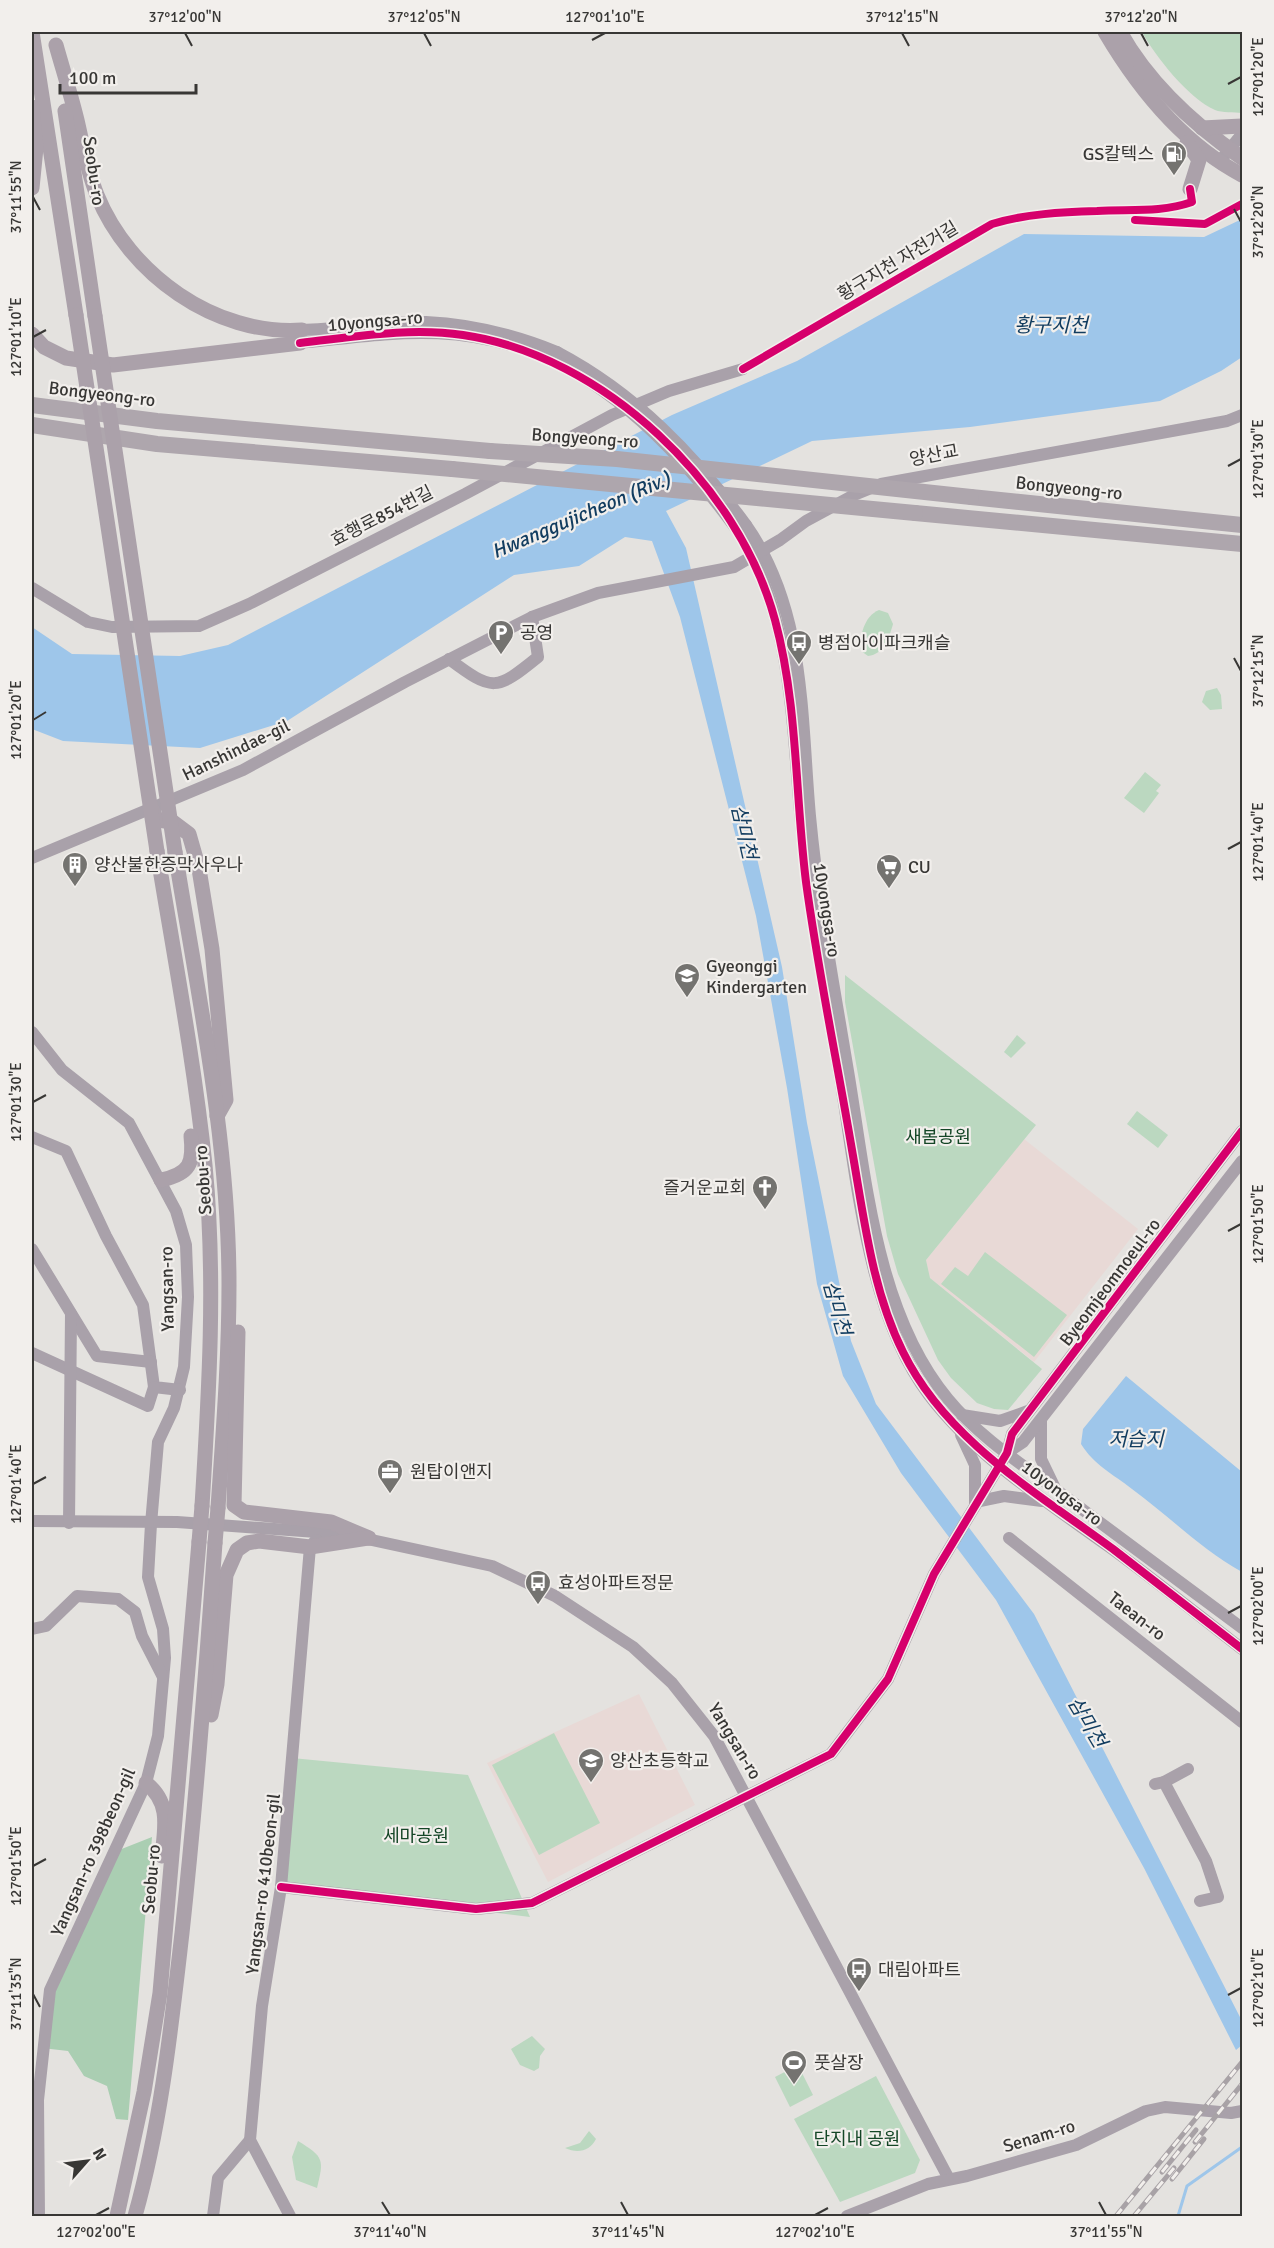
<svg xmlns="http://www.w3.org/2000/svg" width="1274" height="2248" viewBox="0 0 1274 2248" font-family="Signika,'Noto Sans KR',sans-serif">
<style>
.education{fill:#e8d9d6}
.green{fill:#bbd8c0}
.forest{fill:#aaceb2}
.water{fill:#9ec6ea}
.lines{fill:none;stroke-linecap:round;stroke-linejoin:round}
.stream{stroke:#9ec6ea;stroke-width:3}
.minor{stroke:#a9a1aa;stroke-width:12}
.major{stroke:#aba1aa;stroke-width:15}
.highway{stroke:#aea6ad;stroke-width:16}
.rail-casing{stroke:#a8a2a6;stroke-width:5}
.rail{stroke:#f2efec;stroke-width:3;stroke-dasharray:9;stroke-linecap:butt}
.minor-bridge{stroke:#a9a1aa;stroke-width:12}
.major-bridge{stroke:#aba1aa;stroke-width:15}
.highway-bridge{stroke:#aea6ad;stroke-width:16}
.cycleway-casing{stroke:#f2efec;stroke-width:11}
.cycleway{stroke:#d6006c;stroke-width:8}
.ticks{fill:none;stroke:#383735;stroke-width:2}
.labels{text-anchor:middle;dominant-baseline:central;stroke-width:4.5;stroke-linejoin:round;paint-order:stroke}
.poi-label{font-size:18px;fill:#383735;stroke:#f2efec;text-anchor:start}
.street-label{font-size:18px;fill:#383735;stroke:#f2efec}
.park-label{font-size:18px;fill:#144626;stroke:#f2efec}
.water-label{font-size:20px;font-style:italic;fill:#123d60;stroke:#f2efec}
.neatline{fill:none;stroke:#383735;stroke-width:2}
.ticks-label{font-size:15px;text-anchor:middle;fill:#383735}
</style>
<rect width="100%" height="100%" fill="#e4e2df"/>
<g class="education">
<polygon points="1024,1139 1138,1229 1034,1362 930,1278 926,1260"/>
<polygon points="639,1694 695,1805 548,1882 487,1763"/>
</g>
<g class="green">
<path d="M1142 32H1242V113C1234 112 1222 113 1215 110 1189 99 1155 56 1142 32Z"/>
<path d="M879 610 888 613 893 624C889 638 884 654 868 656L861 651C859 637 864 616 879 610Z"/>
<polygon points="1217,688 1221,695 1222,709 1210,710 1202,702 1206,691"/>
<polygon points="1145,772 1161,785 1156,791 1159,793 1144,813 1124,798"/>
<polygon points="845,975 1036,1125 926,1260 930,1278 1042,1369 1008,1410 994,1409 977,1403 951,1378 938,1360 898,1274 887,1236 845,1002"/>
<polygon points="1017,1035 1026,1043 1011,1058 1004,1052"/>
<polygon points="1137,1111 1168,1135 1158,1148 1127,1124"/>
<polygon points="985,1252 1067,1315 1034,1357 941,1284 955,1267 968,1276"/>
<polygon points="554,1733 600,1823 539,1855 492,1765"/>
<polygon points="292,1758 468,1775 530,1917 281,1887"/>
<polygon points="532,2036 545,2049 540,2056 539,2068 534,2071 520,2065 511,2049"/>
<polygon points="798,2065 813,2095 790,2107 775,2077"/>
<polygon points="876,2076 920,2160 915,2173 840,2202 794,2119"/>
<path d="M589 2131 596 2139C590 2151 578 2154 565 2148L580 2143Z"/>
<path d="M298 2141C324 2157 324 2159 317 2188L296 2180 292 2157Z"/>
</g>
<polygon class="forest" points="152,1837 128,2120 116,2119 107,2086 84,2076 68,2051 42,2048 50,1990 114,1852"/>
<g class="water">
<polygon points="1242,219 1242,357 1221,371 1160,401 970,427 812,441 666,511 686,548 782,967 807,1123 851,1341 876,1404 1034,1614 1242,2021 1242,2045 1236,2050 1144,1868 996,1600 901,1473 843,1376 817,1284 787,1088 756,916 680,617 652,541 625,537 579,566 514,575 287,721 200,748 63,741 32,729 32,627 72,654 180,656 228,645 672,415 797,361 1024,234 1204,237"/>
<path d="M1126 1376 1242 1472V1572C1201 1549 1169 1516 1132 1489 1113 1474 1094 1465 1081 1444L1083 1429Z"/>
</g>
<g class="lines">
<polyline class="stream" points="1178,2216 1187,2186 1242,2147"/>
<g class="minor">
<polyline points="1224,156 1242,134"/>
<path d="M302 330C343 329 385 321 426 322 472 324 515 335 557 352"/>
<path d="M300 343C396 333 458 321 551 359"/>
<path d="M746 525C806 610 801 717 810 816 818 902 834 986 848 1071 866 1178 876 1313 948 1399 981 1439 1026 1467 1067 1498 1125 1541 1184 1585 1242 1628"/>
<path d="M737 530C794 614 792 736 802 833 810 915 826 997 840 1078 857 1177 867 1314 929 1395 976 1457 1046 1501 1108 1546 1154 1579 1198 1615 1242 1649"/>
<polyline points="32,588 88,622 112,627 199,626 249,604 465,494 612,415 669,391 743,369"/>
<path d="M449 659C493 692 496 691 538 657L532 617"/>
<polyline points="32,858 243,770 405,682 532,617 598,593 734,567 780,540 806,521 854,495 881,484 1227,421 1242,415"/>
<polyline points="32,1032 62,1070 129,1123 176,1211 186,1245 188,1297 184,1367 174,1408 158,1442 151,1524 148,1577 163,1629 165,1658 158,1736 146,1783 50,1990 38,2100 39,2216"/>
<polyline points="32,1137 66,1151 106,1236 143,1305 154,1387 180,1390"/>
<polyline points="32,1249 97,1356 151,1362"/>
<polyline points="32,1353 148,1406 154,1387"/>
<polyline points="962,1415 1000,1421 1028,1411"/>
<polyline points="1041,1420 1041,1459 1054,1486"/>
<polyline points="961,1435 975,1465 975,1501"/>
<polyline points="1007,1453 1023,1442 1242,1161"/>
<polyline points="975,1502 1004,1496 1042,1501"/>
<polyline points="32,1521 177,1522 344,1534 492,1566 555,1596 633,1647 672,1683 714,1736 949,2179"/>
<polyline points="69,1523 71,1314"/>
<polyline points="1009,1538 1242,1722"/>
<polyline points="32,1629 46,1626 77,1596 118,1599 135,1612 142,1636 163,1677"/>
<polyline points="1164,1782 1188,1769"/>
<polyline points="1155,1784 1164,1782 1206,1861 1218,1897 1200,1901"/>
<polyline points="281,1887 476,1909 532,1903 831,1754 888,1679 934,1574 1007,1453 1012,1434 1242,1131"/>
<polyline points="213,2216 218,2178 250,2140"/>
<polyline points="290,2216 250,2140 262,2006 281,1887 310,1547 316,1540"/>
<polyline points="847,2216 928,2184 967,2176 1076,2145 1146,2111 1165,2107 1231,2113 1242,2111"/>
</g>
<g class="major">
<polyline points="32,32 76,315"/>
<path d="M1105 32C1138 88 1183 144 1242 175"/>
<path d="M1120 32C1149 84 1193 124 1242 158"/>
<path d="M56 45C63 70 71 95 77 120 83 146 87 170 97 195 129 274 215 336 302 330"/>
<polyline points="32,107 36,148 32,188"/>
<polyline points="65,111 95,316"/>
<polyline points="1202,128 1242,126"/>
<polyline points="1187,143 1199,160 1190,189"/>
<polyline points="32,334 44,347 66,358 113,365 300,343"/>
<polyline points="152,809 157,820 173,822 189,834 199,869 212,949 226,1100 217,1116"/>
<path d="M157 851C174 955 194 1060 205 1165 216 1278 209 1393 202 1506"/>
<path d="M175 852C198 995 229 1140 229 1285 229 1359 223 1434 218 1508"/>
<path d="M161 1180C190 1174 194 1163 191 1136"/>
<polyline points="238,1332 234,1505 244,1512 331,1522 369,1538"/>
<polyline points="211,1715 217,1684 226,1575 237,1550 247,1543 259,1541 310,1547 368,1538"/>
<path d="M146 1783C171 1803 165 1827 162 1856"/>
<polyline points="117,2216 144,2092 160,1993 199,1542"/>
<path d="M135 2216C161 2124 171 2028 182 1933 196 1803 206 1673 215 1543"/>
</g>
<g class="highway">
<polyline points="32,405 157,421 490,451"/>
<polyline points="32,425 157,444 452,469"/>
<polyline points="971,497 1242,525"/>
<polyline points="915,513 1242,544"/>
</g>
<defs>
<g id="rail">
<polyline points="1195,2142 1242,2084"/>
<polyline points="1162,2172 1196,2130"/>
<polyline points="1172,2179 1204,2139"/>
<polyline points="1116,2216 1242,2062"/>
<polyline points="1134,2216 1174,2168"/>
</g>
</defs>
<use href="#rail" class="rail-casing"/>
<use href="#rail" class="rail"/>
<g class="minor-bridge">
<path d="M557 352C635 393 694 454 746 525"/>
<path d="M551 359C629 399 686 460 737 530"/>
</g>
<g class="major-bridge">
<polyline points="76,315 157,851"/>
<polyline points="95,316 175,852"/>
<polyline points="199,1542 202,1506"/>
<polyline points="215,1543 218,1508"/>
</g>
<g class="highway-bridge">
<polyline points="490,451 617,459 971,497"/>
<polyline points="452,469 915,513"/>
</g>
<defs>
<g id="cycleway">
<polyline points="1135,220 1205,224 1242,204"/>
<path d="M300 343C354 337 409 327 463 335 603 355 739 485 775 620 798 705 795 795 806 882 818 971 837 1061 852 1150 864 1218 872 1290 903 1352 946 1440 1037 1493 1113 1549 1156 1582 1199 1616 1242 1649"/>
<path d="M743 369 992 224C1025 214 1062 212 1097 211 1130 209 1160 213 1192 202L1190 189"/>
<polyline points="281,1887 476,1909 532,1903 831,1754 888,1679 934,1574 1007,1453 1012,1434 1242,1131"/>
</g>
</defs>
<use href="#cycleway" class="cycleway-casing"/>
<use href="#cycleway" class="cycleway"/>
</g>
<path class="ticks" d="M185 33 192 46M424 33 431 46M902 33 909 46M1141 33 1148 46M592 40 605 33M1228 84 1241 77M33 197 40 210M1234 209 1241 222M33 337 46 330M1228 466 1241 459M1234 658 1241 671M33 720 46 712M1228 849 1241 842M33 1102 46 1095M1228 1231 1241 1224M33 1484 46 1477M1228 1613 1241 1606M33 1866 46 1859M33 1994 40 2007M1228 1995 1241 1988M382 2202 390 2215M621 2202 628 2215M1099 2202 1106 2215M96 2215 109 2208M815 2215 828 2208"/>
<defs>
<symbol id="fuel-pin" viewBox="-11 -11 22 30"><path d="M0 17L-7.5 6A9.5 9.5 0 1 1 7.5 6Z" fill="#747370" stroke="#f2efec"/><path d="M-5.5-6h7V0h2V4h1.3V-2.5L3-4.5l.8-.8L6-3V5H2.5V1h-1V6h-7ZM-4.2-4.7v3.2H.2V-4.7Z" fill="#fff"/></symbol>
<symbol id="parking-pin" viewBox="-11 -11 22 30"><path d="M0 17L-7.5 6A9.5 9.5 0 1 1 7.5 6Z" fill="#747370" stroke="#f2efec"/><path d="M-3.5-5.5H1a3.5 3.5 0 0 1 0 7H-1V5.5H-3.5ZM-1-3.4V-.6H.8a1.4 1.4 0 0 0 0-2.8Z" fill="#fff"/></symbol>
<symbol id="bus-pin" viewBox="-11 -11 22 30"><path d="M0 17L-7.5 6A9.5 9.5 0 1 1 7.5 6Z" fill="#747370" stroke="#f2efec"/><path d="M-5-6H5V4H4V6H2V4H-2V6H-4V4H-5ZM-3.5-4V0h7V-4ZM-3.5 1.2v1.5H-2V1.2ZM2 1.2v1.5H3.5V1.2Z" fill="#fff"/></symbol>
<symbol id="building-pin" viewBox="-11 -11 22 30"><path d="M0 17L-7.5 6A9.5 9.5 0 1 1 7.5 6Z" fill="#747370" stroke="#f2efec"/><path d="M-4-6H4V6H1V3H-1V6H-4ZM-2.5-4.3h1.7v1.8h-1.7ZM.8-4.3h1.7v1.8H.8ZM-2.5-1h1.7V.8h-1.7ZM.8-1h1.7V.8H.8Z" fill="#fff"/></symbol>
<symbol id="supermarket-pin" viewBox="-11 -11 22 30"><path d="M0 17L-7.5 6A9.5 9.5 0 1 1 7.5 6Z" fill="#747370" stroke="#f2efec"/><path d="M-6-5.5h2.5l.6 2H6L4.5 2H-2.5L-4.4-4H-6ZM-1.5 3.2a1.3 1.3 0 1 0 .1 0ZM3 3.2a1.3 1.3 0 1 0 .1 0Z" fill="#fff"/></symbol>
<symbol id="school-pin" viewBox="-11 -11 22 30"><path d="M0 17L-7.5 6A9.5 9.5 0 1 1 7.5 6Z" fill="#747370" stroke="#f2efec"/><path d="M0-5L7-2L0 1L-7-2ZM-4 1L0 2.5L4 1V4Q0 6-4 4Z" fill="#fff"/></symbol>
<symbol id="church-pin" viewBox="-11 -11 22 30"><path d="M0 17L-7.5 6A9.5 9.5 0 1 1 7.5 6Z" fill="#747370" stroke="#f2efec"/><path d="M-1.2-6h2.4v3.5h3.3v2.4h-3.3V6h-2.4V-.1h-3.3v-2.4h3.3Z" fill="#fff"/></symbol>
<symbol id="office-pin" viewBox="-11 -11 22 30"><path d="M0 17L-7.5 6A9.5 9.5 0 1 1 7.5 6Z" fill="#747370" stroke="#f2efec"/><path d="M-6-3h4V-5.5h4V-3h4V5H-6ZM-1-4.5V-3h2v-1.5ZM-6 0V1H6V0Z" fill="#fff"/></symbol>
<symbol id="stadium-pin" viewBox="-11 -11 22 30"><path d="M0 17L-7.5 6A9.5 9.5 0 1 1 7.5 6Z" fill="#747370" stroke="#f2efec"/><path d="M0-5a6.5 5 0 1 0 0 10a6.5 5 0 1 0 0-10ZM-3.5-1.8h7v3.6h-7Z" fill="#fff"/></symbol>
</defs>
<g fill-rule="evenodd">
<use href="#fuel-pin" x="1159" y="139" width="30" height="40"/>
<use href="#parking-pin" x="486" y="618" width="30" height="40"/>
<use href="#bus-pin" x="784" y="628" width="30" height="40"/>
<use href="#building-pin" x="60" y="850" width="30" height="40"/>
<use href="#supermarket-pin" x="874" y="852" width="30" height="40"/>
<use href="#school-pin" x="672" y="961" width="30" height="40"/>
<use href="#church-pin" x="750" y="1173" width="30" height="40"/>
<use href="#office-pin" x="375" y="1457" width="30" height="40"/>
<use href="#bus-pin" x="523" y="1568" width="30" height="40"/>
<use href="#school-pin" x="576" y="1746" width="30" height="40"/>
<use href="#bus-pin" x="844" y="1955" width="30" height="40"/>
<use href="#stadium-pin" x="779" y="2048" width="30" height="40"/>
</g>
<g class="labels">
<g class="poi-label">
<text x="1154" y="154" text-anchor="end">GS칼텍스</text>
<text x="520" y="633">공영</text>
<text x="818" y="643">병점아이파크캐슬</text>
<text x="94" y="865">양산불한증막사우나</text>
<text x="908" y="867">CU</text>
<text x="706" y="966">Gyeonggi<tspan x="706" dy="21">Kindergarten</tspan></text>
<text x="746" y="1188" text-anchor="end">즐거운교회</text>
<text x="410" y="1472">원탑이앤지</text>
<text x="558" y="1583">효성아파트정문</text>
<text x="610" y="1761">양산초등학교</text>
<text x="878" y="1970">대림아파트</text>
<text x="814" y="2063">풋살장</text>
</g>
<g class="street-label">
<text transform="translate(94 171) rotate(82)">Seobu-ro</text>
<text transform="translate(898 261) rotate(-31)">황구지천 자전거길</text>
<text transform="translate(375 321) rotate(-5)">10yongsa-ro</text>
<text transform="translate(102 394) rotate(7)">Bongyeong-ro</text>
<text transform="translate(585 438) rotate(4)">Bongyeong-ro</text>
<text transform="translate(934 455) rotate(-11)">양산교</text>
<text transform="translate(1069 488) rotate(6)">Bongyeong-ro</text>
<text transform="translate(382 516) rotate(-27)">효행로854번길</text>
<text transform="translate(236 750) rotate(-26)">Hanshindae-gil</text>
<text transform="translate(827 910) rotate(81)">10yongsa-ro</text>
<text transform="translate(203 1180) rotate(-94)">Seobu-ro</text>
<text transform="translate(1110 1282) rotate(-53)">Byeomjeomnoeul-ro</text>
<text transform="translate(167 1289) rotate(-91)">Yangsan-ro</text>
<text transform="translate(1062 1493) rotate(37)">10yongsa-ro</text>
<text transform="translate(1137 1616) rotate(38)">Taean-ro</text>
<text transform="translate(735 1741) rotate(59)">Yangsan-ro</text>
<text transform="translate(93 1852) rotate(-66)">Yangsan-ro 398beon-gil</text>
<text transform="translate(151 1879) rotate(-85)">Seobu-ro</text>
<text transform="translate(263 1884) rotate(-83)">Yangsan-ro 410beon-gil</text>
<text transform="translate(1039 2136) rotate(-17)">Senam-ro</text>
</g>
<g class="park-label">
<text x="938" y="1137">새봄공원</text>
<text x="416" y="1836">세마공원</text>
<text x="857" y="2139">단지내 공원</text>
</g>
<g class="water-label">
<text x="1051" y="325">황구지천</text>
<text transform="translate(581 515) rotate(-23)">Hwanggujicheon (Riv.)</text>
<text transform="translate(744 832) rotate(77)">삼미천</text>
<text transform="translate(837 1308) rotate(74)">삼미천</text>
<text x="1136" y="1439">저습지</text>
<text transform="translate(1087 1722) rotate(59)">삼미천</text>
</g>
</g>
<rect width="1274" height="2248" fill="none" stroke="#f2efec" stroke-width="66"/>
<g transform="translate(87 2161) rotate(62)" stroke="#f2efec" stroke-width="4.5" paint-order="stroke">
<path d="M0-4.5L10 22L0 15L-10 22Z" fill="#383735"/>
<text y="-9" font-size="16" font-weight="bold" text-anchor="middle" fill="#383735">N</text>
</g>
<path d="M60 84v9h136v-9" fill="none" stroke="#383735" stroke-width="3"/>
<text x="69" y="84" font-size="18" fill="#383735" stroke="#f2efec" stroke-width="4.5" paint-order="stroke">100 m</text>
<rect x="33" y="33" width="1208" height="2182" class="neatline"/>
<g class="ticks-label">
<text x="185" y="22">37°12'00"N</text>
<text x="424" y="22">37°12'05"N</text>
<text x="605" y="22">127°01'10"E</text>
<text x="902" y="22">37°12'15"N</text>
<text x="1141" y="22">37°12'20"N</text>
<text transform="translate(1258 77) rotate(-90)" y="5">127°01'20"E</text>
<text transform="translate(16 197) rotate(-90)" y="5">37°11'55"N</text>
<text transform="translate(1258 222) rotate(-90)" y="5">37°12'20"N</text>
<text transform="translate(16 337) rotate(-90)" y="5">127°01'10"E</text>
<text transform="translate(1258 459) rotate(-90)" y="5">127°01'30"E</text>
<text transform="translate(1258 671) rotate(-90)" y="5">37°12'15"N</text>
<text transform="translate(16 720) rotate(-90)" y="5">127°01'20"E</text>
<text transform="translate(1258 842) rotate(-90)" y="5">127°01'40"E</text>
<text transform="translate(16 1102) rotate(-90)" y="5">127°01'30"E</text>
<text transform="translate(1258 1224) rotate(-90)" y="5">127°01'50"E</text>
<text transform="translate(16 1484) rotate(-90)" y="5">127°01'40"E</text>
<text transform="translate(1258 1606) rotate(-90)" y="5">127°02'00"E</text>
<text transform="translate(16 1866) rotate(-90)" y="5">127°01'50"E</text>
<text transform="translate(1258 1988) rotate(-90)" y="5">127°02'10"E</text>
<text transform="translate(16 1994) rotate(-90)" y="5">37°11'35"N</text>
<text x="96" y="2237">127°02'00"E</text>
<text x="390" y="2237">37°11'40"N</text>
<text x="628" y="2237">37°11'45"N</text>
<text x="815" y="2237">127°02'10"E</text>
<text x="1106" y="2237">37°11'55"N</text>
</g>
</svg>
